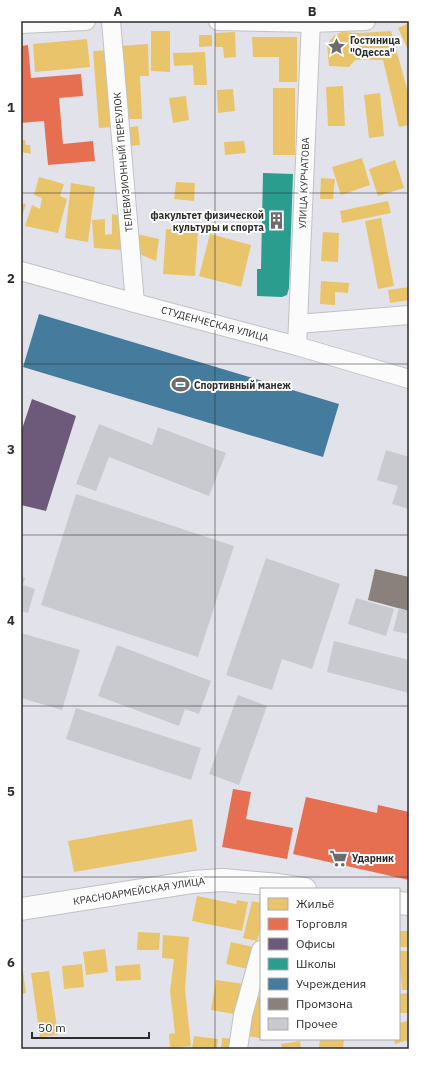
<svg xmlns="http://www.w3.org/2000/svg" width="430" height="1070" viewBox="0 0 430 1070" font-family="'IBM Plex Sans',sans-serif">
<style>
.homes{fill:#e9c46a}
.shops{fill:#e76f51}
.offices{fill:#6d597a}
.schools{fill:#2a9d8f}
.public{fill:#457b9d}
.industry{fill:#8a817c}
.building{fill:#c9cacf}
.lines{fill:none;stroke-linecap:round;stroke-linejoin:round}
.street-casing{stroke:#c1c2c3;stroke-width:20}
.secondary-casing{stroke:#c1c2c3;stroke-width:24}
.street{stroke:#fbfbfc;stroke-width:18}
.secondary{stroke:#fbfbfc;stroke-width:22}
.grid{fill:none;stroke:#2c2c2c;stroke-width:1;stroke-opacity:0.55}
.labels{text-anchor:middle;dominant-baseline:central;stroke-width:4;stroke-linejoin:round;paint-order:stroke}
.poi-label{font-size:10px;font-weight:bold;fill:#2c2c2c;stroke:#fff;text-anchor:start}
.street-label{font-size:10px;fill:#2c2c2c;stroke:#fff}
.neatline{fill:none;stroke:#2c2c2c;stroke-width:1.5}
.grid-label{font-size:13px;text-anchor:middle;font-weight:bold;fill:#2c2c2c}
</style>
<rect width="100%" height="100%" fill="#e2e3ea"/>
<g class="homes">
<polygon points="409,23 409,52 398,28"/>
<polygon points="151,31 170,31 170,72 151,71"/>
<polygon points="391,31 409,96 409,125 399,127 383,60 355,60 349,67 329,66 327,44 334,36 341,32 361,33"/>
<polygon points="235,32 236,57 224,58 223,47 215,47 215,33"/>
<polygon points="199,35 212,35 212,46 199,47"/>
<polygon points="252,37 297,37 297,82 279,82 279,57 253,57"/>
<polygon points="87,39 90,67 35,72 33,44"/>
<polygon points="148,44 149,76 140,76 142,119 123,119 119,46"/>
<polygon points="108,50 114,127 99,128 93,51"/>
<polygon points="205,52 207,85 194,85 193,65 174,66 173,53"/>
<polygon points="343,86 345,126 328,126 326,87"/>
<rect x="273" y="88" width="22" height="67"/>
<polygon points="233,89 235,111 218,113 217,90"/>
<polygon points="380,93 384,136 369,138 364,95"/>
<polygon points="186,96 189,120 173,123 169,98"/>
<polygon points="138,126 140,145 128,146 126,128"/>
<polygon points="21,140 25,140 26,145 30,145 31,154 21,152"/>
<polygon points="244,141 246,153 225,155 224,142"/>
<polygon points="362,158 370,185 341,195 332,167"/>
<polygon points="395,160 404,188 378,196 369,169"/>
<polygon points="39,177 64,184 60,196 67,199 58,233 25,226 32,205 40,209 42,198 34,195"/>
<polygon points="321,178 335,179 333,199 320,199"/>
<polygon points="176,182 195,183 194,201 174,199"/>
<polygon points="71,183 95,187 88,242 65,238"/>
<polygon points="388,201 391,213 342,223 340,211"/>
<polygon points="21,203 26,204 21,220"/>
<polygon points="112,214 125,217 122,250 94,248 92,220 105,219 105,235 112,234"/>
<polygon points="381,218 394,286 378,289 365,221"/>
<polygon points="166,229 198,231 195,276 163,274"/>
<polygon points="323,232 339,233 338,262 321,261"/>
<polygon points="137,234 159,239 156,261 139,254"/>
<polygon points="210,234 251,245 241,287 199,276"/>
<polygon points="321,281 349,283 348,293 335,292 335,305 320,304"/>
<polygon points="409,287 409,300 390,303 388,290"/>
<polygon points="192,819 197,851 74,872 68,841"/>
<polygon points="197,896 236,904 237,900 248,902 242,931 192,921"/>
<polygon points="252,901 261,903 261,926 257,941 243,938"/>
<rect x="399" y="931" width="10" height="16"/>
<polygon points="138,932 160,933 159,950 137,950"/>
<polygon points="163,935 189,937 185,989 191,1046 170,1048 169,1034 175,1033 170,991 174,959 162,958"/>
<polygon points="231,942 253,947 248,969 226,964"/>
<polygon points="105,949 108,972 86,975 83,952"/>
<polygon points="399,951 409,951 409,990 402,990"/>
<polygon points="82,964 84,987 64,989 62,966"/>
<polygon points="140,964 141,980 116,981 115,966"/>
<polygon points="49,971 58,1035 40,1037 31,973"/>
<polygon points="21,972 23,972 26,993 21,994"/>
<polygon points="216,980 244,984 240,1015 211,1010"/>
<polygon points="409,993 409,1013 399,1013 399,994"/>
<polygon points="256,996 261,997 261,1038 248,1036"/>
<polygon points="407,1021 409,1030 409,1040 395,1044 394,1039 399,1039 399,1023"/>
<polygon points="194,1036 218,1039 217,1049 192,1049"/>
<polygon points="222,1038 233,1039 232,1049 221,1049"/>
<polygon points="320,1039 344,1039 343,1049 319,1048"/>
<polygon points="300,1041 301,1049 282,1049 281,1044"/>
</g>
<g class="shops">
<polygon points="28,45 31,78 81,74 83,96 59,98 63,144 93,141 95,161 48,165 44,121 21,123 21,46"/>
<polygon points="233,789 251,792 246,819 293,828 287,859 222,847"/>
<polygon points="306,797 377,813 378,805 409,812 409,880 293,854"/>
</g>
<polygon class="offices" points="32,399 76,416 46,511 21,505 21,432"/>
<polygon class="schools" points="263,173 293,174 289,288 287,295 282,297 257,296 257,269 261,269"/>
<polygon class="public" points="39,314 339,404 323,457 23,367"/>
<polygon class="industry" points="375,569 409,577 409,611 368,600"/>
<g class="building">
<polygon points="99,424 152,445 158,427 226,453 209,496 109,457 96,491 76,484"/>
<polygon points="386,450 409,457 409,509 392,504 398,486 377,480"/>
<polygon points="76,494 234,546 198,657 41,605"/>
<polygon points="266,558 340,584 312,669 282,659 272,690 226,675"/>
<polygon points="21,576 25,578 23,585 35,589 28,613 21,611"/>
<polygon points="356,598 394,609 386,636 348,624"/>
<polygon points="399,608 409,611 409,634 393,631"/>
<polygon points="21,633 80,650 62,710 21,698"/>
<polygon points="334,641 409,660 409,693 327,672"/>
<polygon points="117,645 211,681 199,714 185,709 179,726 98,696"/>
<polygon points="238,695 267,706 239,785 209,774"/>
<polygon points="76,708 201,748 191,780 66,739"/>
</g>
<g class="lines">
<defs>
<g id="street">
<polyline points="111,21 135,303"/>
<polyline points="218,21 311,23 366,21"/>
<polyline points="21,24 86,21"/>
<polyline points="21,271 135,303 297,346 409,379"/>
<polyline points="298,324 409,315"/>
<polyline points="297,346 311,21"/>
<polyline points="238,1049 243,1015 261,950"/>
</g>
<g id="secondary">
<polyline points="399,903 409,904"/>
<polyline points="21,909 193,882 223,880 279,885 305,889"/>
</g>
</defs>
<use href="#street" class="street-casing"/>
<use href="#secondary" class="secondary-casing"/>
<use href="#street" class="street"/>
<use href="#secondary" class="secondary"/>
</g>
<path class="grid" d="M215 21V1049M21 193H409M21 364H409M21 535H409M21 706H409M21 877H409"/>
<defs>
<symbol id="sight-bare" viewBox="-9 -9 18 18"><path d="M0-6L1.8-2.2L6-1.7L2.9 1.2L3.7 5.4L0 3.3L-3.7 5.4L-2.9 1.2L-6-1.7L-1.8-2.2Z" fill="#6c6c6e" stroke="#fff" stroke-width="2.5" paint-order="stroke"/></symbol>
<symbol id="building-bare" viewBox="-9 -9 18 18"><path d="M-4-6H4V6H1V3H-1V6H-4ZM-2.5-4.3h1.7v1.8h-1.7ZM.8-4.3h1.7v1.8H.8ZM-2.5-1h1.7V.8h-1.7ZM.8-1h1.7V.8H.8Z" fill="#6c6c6e" stroke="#fff" stroke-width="2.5" paint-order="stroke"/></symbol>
<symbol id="stadium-bare" viewBox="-9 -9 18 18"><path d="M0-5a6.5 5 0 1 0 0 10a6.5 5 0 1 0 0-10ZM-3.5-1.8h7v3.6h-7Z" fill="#6c6c6e" stroke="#fff" stroke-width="2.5" paint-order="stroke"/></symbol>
<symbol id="supermarket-bare" viewBox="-9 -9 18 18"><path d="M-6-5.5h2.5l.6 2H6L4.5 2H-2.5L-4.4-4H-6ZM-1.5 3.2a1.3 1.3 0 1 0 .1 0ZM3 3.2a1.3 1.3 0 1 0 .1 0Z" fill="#6c6c6e" stroke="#fff" stroke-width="2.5" paint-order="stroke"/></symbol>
</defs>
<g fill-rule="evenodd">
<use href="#sight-bare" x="324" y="34" width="25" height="25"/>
<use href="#building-bare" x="264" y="208" width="25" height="25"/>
<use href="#stadium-bare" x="168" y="372" width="25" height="25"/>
<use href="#supermarket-bare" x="326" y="846" width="25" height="25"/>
</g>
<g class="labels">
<g class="poi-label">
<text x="350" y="40">Гостиница<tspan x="350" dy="12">"Одесса"</tspan></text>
<text x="264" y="215" text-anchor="end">факультет физической<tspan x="264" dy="12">культуры и спорта</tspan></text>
<text x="194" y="385">Спортивный манеж</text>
<text x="352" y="858">Ударник</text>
</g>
<g class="street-label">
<text transform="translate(123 162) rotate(-95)">ТЕЛЕВИЗИОННЫЙ ПЕРЕУЛОК</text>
<text transform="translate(304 183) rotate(-88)">УЛИЦА КУРЧАТОВА</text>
<text transform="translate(215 324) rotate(15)">СТУДЕНЧЕСКАЯ УЛИЦА</text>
<text transform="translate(139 891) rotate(-9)">КРАСНОАРМЕЙСКАЯ УЛИЦА</text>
</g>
</g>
<rect width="430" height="1070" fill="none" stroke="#ffffff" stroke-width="44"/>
<rect x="260" y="888" width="140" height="152" fill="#ffffff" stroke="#ababab"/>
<rect x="268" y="898" width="20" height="12" fill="#e9c46a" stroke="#ababab"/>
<text x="296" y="908" font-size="12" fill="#2c2c2c">Жильё</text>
<rect x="268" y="918" width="20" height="12" fill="#e76f51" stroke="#ababab"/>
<text x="296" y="928" font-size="12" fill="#2c2c2c">Торговля</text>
<rect x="268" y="938" width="20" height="12" fill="#6d597a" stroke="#ababab"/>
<text x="296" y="948" font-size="12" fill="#2c2c2c">Офисы</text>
<rect x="268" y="958" width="20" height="12" fill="#2a9d8f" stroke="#ababab"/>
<text x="296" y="968" font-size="12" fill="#2c2c2c">Школы</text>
<rect x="268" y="978" width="20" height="12" fill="#457b9d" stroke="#ababab"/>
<text x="296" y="988" font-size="12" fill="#2c2c2c">Учреждения</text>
<rect x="268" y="998" width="20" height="12" fill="#8a817c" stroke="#ababab"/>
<text x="296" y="1008" font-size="12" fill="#2c2c2c">Промзона</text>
<rect x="268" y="1018" width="20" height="12" fill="#c9cacf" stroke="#ababab"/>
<text x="296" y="1028" font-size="12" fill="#2c2c2c">Прочее</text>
<path d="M32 1032v6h117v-6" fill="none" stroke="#2c2c2c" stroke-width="2"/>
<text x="38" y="1032" font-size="12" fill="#2c2c2c" stroke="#ffffff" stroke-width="3" paint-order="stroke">50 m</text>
<rect x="22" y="22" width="386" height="1026" class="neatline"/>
<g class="grid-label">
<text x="118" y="16">A</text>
<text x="312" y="16">B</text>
<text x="11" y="112">1</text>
<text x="11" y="283">2</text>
<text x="11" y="454">3</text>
<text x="11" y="625">4</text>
<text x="11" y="796">5</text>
<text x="11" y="967">6</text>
</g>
</svg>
